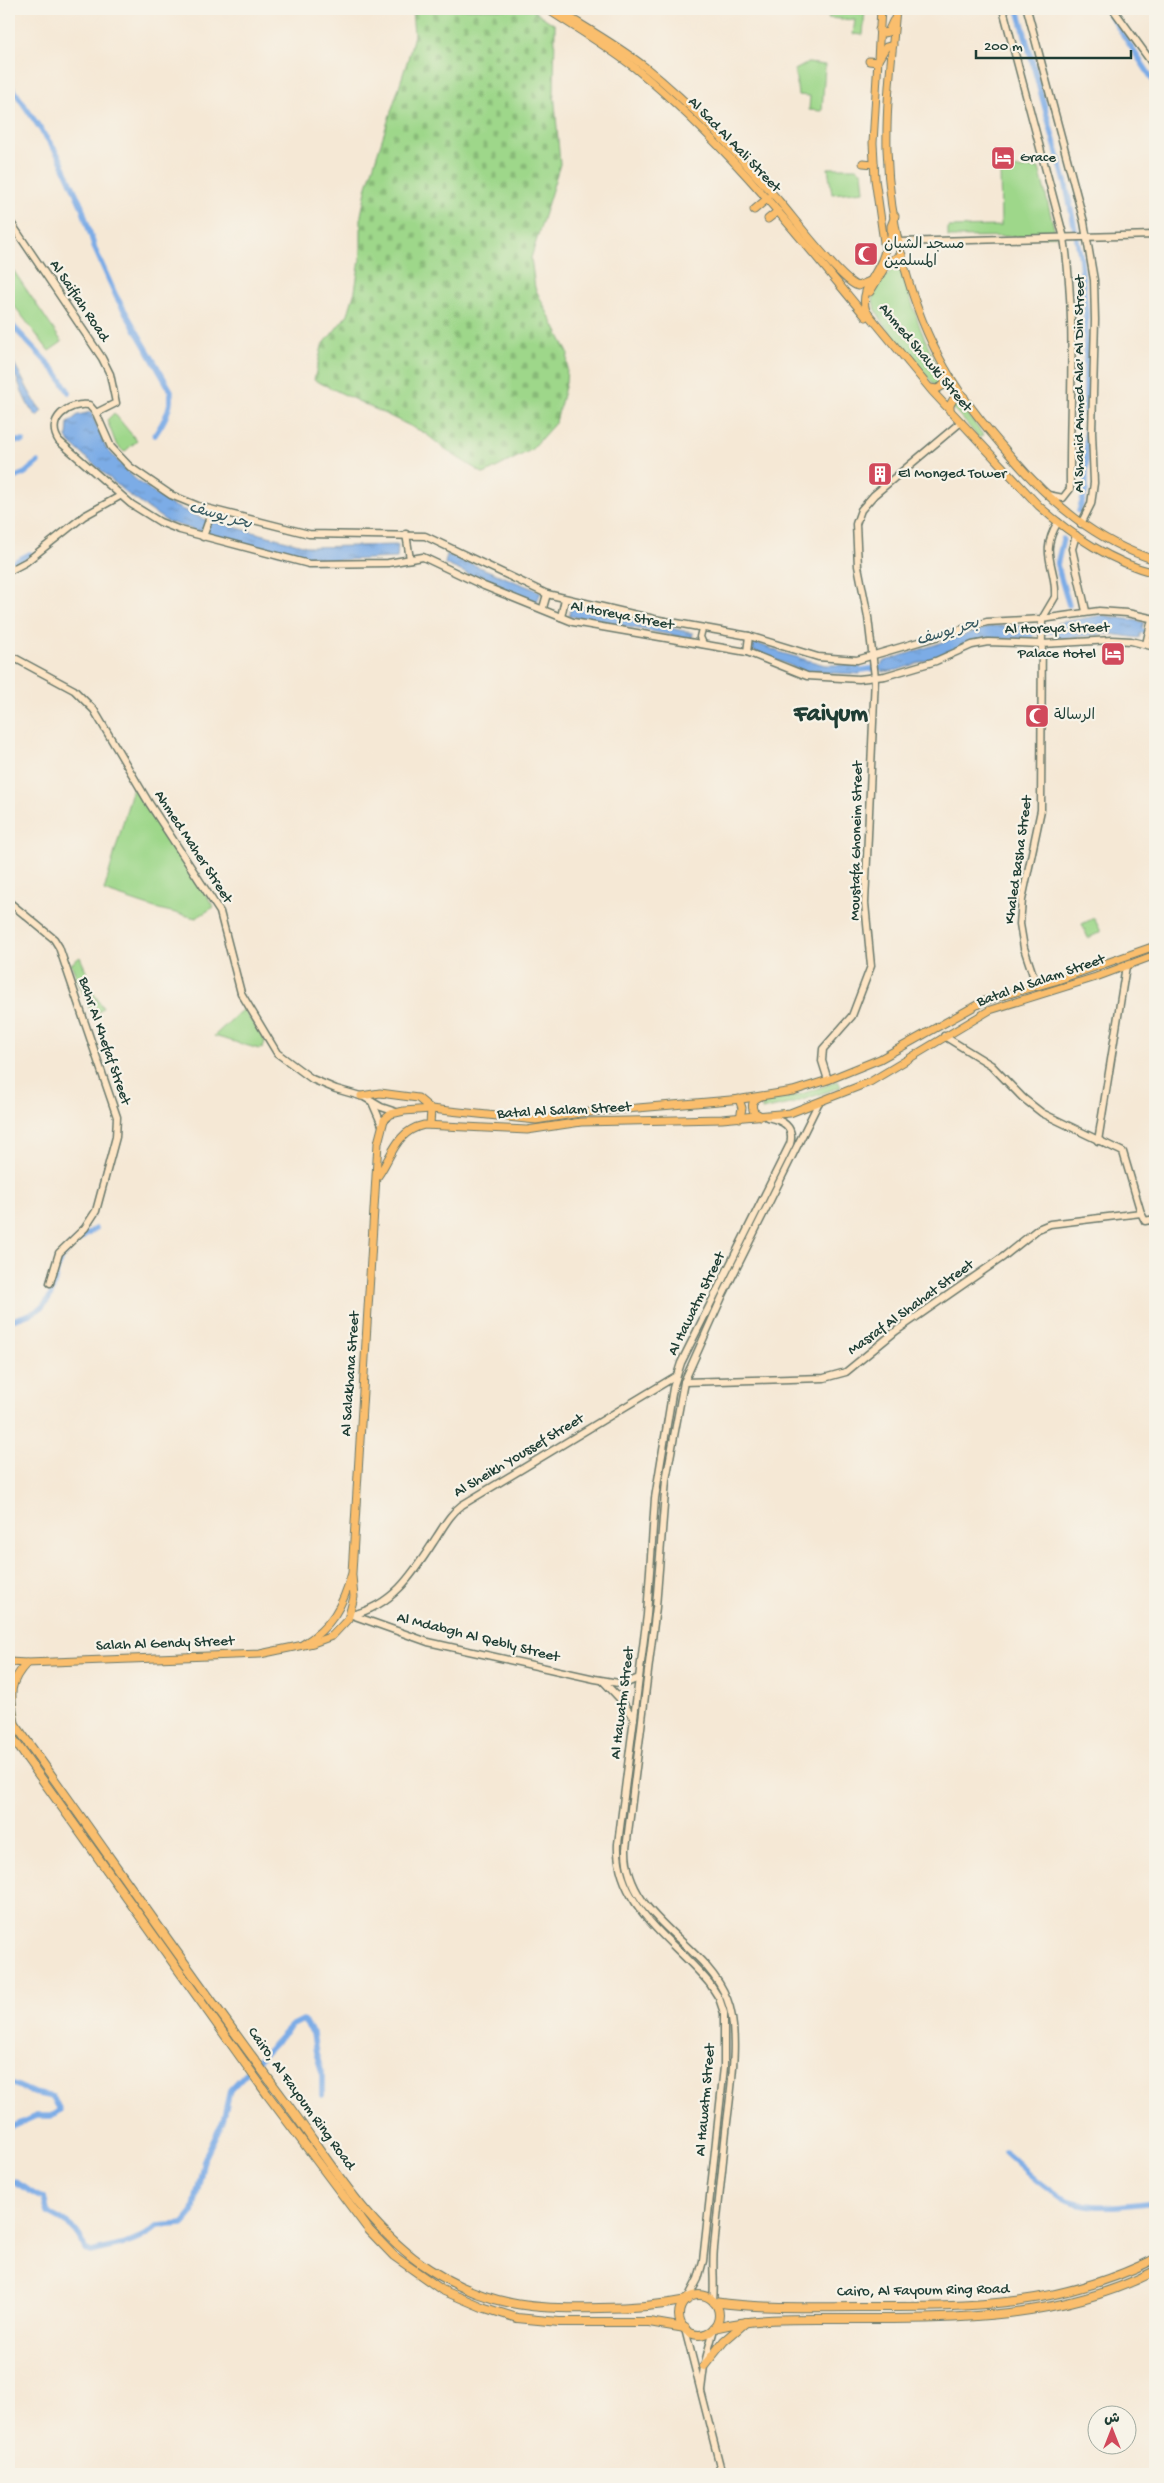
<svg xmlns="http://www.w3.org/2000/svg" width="1164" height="2483" viewBox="0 0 1164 2483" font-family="'Gochi Hand','Playpen Sans Arabic',sans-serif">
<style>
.green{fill:#9ed78a;stroke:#5e8a5f}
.cemetery{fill:url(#cemetery-stones);stroke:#5e8a5f}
.water{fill:url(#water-ripples);stroke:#4e748d}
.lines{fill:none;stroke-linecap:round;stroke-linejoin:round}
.canal{stroke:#7cace6;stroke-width:5.5}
.secondary-casing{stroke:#6a796c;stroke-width:9}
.primary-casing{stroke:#6a796c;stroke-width:9}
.highway-casing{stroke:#6a796c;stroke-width:10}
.secondary{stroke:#fde5c5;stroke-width:6}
.primary{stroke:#fabe6d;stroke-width:7}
.highway{stroke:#fabe6d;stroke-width:8}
.labels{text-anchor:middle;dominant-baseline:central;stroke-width:4.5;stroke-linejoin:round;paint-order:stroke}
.street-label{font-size:15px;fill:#1f3d34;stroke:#f7f3e8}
.poi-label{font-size:15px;fill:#1f3d34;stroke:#f7f3e8;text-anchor:start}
.water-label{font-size:16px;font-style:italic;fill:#365960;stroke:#f7f3e8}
.town-label{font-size:25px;font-weight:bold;fill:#1f3d34;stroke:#f7f3e8}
</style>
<defs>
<pattern id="cemetery-stones" width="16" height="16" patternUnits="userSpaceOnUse" patternTransform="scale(1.25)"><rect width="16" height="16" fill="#9ed78a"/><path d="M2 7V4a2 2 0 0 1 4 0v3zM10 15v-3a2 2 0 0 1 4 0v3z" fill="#88b978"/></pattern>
<pattern id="water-ripples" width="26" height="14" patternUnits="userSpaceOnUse" patternTransform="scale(1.25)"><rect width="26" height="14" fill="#7cace6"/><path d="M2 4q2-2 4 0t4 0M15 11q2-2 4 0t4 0" fill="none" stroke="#658dbb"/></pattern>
</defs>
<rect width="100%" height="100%" fill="#f7f3e8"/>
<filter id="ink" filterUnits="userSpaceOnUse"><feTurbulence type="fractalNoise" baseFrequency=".02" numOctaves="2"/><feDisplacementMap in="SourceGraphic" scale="10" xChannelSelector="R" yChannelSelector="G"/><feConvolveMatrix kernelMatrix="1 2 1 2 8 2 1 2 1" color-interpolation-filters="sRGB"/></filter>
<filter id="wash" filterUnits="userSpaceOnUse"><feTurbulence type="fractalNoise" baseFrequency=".0096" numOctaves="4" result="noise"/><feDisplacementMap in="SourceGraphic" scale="20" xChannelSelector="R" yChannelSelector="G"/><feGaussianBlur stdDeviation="1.12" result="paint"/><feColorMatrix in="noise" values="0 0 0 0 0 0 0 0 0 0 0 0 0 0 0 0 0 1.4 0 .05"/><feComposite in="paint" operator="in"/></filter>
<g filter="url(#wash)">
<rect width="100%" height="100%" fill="#f5e8d5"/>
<g class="green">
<polygon points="829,9 865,9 863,35 853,34 855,20 828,18"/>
<polygon points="808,63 825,65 822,111 809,110 810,96 798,95 795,70"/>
<polygon points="828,168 856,168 862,172 864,191 832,194"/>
<polygon points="1039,168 1056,236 948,237 948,227 1001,226 1000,169"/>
<polygon points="9,264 62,342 49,351 9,299"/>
<path d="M894 267H900L921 330 944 381 936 387C923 371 872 318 873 299 874 287 887 276 894 267Z"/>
<polygon points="959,402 983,435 979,438 953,408"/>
<polygon points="114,413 137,441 124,452 116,444 107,420"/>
<polygon points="133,787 214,907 196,918 155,908 104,891"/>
<polygon points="1094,918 1101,932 1088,938 1082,924"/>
<polygon points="80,957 90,980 87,983 103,1008 93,1017 71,964"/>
<polygon points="243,1009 265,1041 263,1048 259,1049 214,1036"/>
<polygon points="838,1081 841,1087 791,1104 762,1110 762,1103 799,1095"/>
</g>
<polygon class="cemetery" points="412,9 531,9 555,25 554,92 560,164 531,258 535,288 568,353 566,383 556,422 531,450 484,474 447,451 425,433 314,380 322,346 348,314 355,291 361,253 361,215 367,186 408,59 414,35"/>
<g class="water">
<path d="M9 355C21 373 28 394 42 411L37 416C21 402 22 381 9 366Z"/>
<polygon points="91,412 106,448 135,479 170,504 203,519 310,547 398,545 397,558 312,561 245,546 175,524 166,521 125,492 70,443 67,437 68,423 78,415"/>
<polygon points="447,554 541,592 536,604 445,564"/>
<polygon points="571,606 693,633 692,639 569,616"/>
<polygon points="1103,615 1144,622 1139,638 1110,634 1056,639 1057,623"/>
<polygon points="992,626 1033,626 1033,639 988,639 898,670 883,672 882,662"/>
<polygon points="754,642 782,653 825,665 859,665 860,674 806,672 751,650"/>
</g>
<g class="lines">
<g class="canal">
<polyline points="1018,9 1066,185 1080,254 1086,310 1086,490 1079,511"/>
<polyline points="1106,9 1155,83"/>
<path d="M9 83 59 156 82 207 95 249 116 296 171 391C171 409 165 420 155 435"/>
<polyline points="9,322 56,372 69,392"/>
<polyline points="9,441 23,441"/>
<polyline points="9,480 25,473 38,462"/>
<polyline points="1063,539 1057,565 1069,605"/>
<polyline points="9,565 30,554"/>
<polyline points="1136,629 1155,635"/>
<polyline points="1027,633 1062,630"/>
<polyline points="855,671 890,666"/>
<path d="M9 1321C18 1318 30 1315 38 1310 57 1297 53 1277 60 1261 67 1246 82 1238 95 1229"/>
<polyline points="9,2082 34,2093 53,2097 60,2110 51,2116 36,2116 9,2128"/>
<path d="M1005 2152C1025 2169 1048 2195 1074 2202 1100 2210 1129 2205 1155 2202"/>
<path d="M9 2180C26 2184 29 2195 44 2198L48 2213C66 2222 80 2229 85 2249L91 2252C115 2246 139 2244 157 2226L183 2224 193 2212 204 2160 223 2121 230 2090 291 2026 303 2020 313 2033 316 2053 322 2072V2095"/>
</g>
</g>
</g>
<g filter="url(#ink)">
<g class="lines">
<defs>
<g id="secondary">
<path d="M1003 9 1064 238C1077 322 1069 405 1070 489L1063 498 1048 495"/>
<polyline points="1027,9 1084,222 1094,280 1095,320 1092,432 1094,483 1091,504 1081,524"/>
<polyline points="1113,9 1155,67"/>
<polyline points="9,220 102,358 110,374 116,403 96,413"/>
<polyline points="899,242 1155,235"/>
<polyline points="406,534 410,559"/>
<polyline points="1076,535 1072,549 1086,611"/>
<polyline points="203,537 212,511"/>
<polyline points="9,571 26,562 84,516 120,496"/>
<polyline points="543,608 547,594"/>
<polyline points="561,617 565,599"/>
<path d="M1155 619 1127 613 1099 611 1042 619 987 622 857 660 818 657 749 636 654 619 547 594 425 536 309 534 198 506 171 495 130 467 111 447 96 413 89 405C68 402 45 420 59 441L131 504 160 522 180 530 309 564 388 563 423 557 484 586 573 622 747 652 807 676 859 679 885 676 936 661 972 645 988 642 1042 644 1112 640 1131 641 1155 647"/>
<polyline points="702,629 700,637 703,644"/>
<polyline points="1146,644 1152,619"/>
<polyline points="747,652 749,636"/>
<polyline points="9,655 74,690 94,710 149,803 220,912 241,993 277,1053 312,1079 336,1089 364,1097 381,1107 396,1112"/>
<polyline points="9,902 54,939 59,947 117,1117 116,1137 96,1211 85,1228 59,1253 50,1283"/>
<path d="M1037 987 1024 948 1020 924 1022 900 1041 810 1042 619 1055 597C1057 565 1038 555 1058 522"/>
<polyline points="944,1036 991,1065 1023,1098 1042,1113 1123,1152 1141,1213 1145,1221 1155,1219"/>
<polyline points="828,1080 822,1061 823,1049 852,1016 871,966 865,903 875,677 868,617 858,566 856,524 861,510 874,495 961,422"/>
<polyline points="372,1102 382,1125"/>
<polyline points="1098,1141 1126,966"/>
<polyline points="684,1382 824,1378 846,1372 896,1331 1003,1257 1038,1229 1050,1224 1141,1213"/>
<path d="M351 1615C394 1606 414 1572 436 1538 444 1526 450 1514 462 1505L676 1376"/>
<polyline points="352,1615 428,1642 595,1679 624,1684 639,1678"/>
<polyline points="603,1681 621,1700 634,1719"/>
<path d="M688 2298 698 2279 703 2261 724 2067V2013L719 1998 710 1984C675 1941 615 1906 618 1844L647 1615 655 1498 673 1388 681 1363 790 1144C795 1126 782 1120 767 1117"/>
<path d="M713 2301C715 2283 712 2266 714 2248 718 2209 722 2170 726 2131 730 2094 741 2033 727 1999 705 1942 625 1919 626 1849L656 1607 666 1480 684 1382 722 1297 818 1104"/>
<polyline points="685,2329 722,2474"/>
<polyline points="701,2390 704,2366 714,2329"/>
</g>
<g id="primary">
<path d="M547 9C576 28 607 46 635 68 723 140 794 230 866 317"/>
<path d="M556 9C586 28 617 45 645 67 695 107 736 153 779 201 793 217 842 282 858 286L870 281"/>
<path d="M881 9 873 143 875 179 885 249C883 271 858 286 866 311L932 391 1039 506C1071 535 1113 563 1155 573"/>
<path d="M896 9C892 55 886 102 887 149 889 223 909 305 946 370 964 401 987 429 1010 455 1050 502 1095 541 1155 560"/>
<polyline points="879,30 883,33 888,32 893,21"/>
<polyline points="869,61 877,62 886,47 893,45"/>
<polyline points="863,163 874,164"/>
<polyline points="754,210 768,198"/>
<polyline points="768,219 778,211"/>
<polyline points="884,244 891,237 891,226 895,216"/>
<polyline points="870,292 888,262 902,255"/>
<polyline points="930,388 937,389 944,385 946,370"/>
<polyline points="950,411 950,405 954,398 964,397"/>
<polyline points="361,1096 380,1093 418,1098 431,1109 430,1125"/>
<path d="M759 1097C752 1100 751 1106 754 1112L761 1116"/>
<polyline points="739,1099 742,1108 740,1118"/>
<path d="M378 1176C392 1156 396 1131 424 1125L527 1130 581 1122 722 1119 790 1113 870 1082 990 1010 1096 977 1155 955"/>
<path d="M302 1645C331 1628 343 1606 352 1573L378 1143 384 1120 391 1114 404 1111 431 1109 536 1120 580 1113 742 1099 793 1091 828 1080 880 1059 984 1001 1055 981 1155 946"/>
<polyline points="9,1662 27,1663 260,1654 313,1643 332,1636 348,1619 354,1597 352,1576"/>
<path d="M15 1723C11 1697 7 1684 27 1663"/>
</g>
<g id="highway">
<path d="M9 1716C102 1845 192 1977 288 2105 330 2162 369 2230 429 2269 487 2306 534 2310 600 2308 630 2308 658 2306 687 2300"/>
<polyline points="9,1733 267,2094 369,2230 394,2256 442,2290 482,2307 517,2318 559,2322 649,2322 685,2328"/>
<circle cx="699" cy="2315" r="20"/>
<path d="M714 2302C762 2309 810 2307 858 2307 968 2307 1054 2309 1155 2259"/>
<path d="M714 2328C759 2317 804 2319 850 2319 954 2319 1060 2320 1155 2271"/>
<polyline points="704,2366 724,2341 746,2322"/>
</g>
</defs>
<use href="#secondary" class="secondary-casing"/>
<use href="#primary" class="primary-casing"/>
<use href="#highway" class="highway-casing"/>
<use href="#secondary" class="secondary"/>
<use href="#primary" class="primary"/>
<use href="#highway" class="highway"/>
</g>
</g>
<defs>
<symbol id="hotel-square" viewBox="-11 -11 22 22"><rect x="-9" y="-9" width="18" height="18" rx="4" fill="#d1495b" stroke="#f7f3e8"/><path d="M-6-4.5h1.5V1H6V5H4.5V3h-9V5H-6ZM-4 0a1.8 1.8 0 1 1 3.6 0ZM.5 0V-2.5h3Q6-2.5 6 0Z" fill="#fff"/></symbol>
<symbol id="mosque-square" viewBox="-11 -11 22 22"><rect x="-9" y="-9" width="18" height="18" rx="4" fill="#d1495b" stroke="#f7f3e8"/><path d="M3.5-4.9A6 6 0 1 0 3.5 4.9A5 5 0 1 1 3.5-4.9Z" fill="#fff"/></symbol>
<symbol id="building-square" viewBox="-11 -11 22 22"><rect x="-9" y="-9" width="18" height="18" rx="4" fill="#d1495b" stroke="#f7f3e8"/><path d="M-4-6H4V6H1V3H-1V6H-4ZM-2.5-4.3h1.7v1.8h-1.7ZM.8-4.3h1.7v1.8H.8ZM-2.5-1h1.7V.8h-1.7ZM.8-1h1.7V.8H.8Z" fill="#fff"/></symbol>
</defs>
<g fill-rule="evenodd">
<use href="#hotel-square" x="989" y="144" width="28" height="28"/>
<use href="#mosque-square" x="852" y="240" width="28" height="28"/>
<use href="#building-square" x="866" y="460" width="28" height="28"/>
<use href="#hotel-square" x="1099" y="640" width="28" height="28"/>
<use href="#mosque-square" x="1023" y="702" width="28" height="28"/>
</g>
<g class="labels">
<g class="street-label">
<text transform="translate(734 145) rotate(46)">Al Sad Al Aali Street</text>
<text transform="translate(79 301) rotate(56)">Al Saifiah Road</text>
<text transform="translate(925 358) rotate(50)">Ahmed Shawki Street</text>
<text transform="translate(1080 384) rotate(-90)">Al Shahid Ahmed Ala' Al Din Street</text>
<text transform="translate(622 616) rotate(11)">Al Horeya Street</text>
<text transform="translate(1057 629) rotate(-1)">Al Horeya Street</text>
<text transform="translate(857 841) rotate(-89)">Moustafa Ghoneim Street</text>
<text transform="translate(193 847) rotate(57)">Ahmed Maher Street</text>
<text transform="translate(1019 860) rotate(-82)">Khaled Basha Street</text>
<text transform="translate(1041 981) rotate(-19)">Batal Al Salam Street</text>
<text transform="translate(104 1041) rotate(71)">Bahr Al Khefaf Street</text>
<text transform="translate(564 1111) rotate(-3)">Batal Al Salam Street</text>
<text transform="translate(697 1304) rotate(-64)">Al Hawatm Street</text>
<text transform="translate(911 1308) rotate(-36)">Masraf Al Shahat Street</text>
<text transform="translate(351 1374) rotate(-86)">Al Salakhana Street</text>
<text transform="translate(519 1456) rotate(-31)">Al Sheikh Youssef Street</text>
<text transform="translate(478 1638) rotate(14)">Al Mdabgh Al Qebly Street</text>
<text transform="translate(165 1644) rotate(-2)">Salah Al Gendy Street</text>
<text transform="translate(623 1703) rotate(-83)">Al Hawatm Street</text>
<text transform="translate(301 2099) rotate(54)">Cairo, Al Fayoum Ring Road</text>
<text transform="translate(706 2100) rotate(-85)">Al Hawatm Street</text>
<text transform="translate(923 2291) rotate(-1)">Cairo, Al Fayoum Ring Road</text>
</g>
<g class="poi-label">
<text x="1020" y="158">Grace</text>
<text x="884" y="245">مسجد الشبان<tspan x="884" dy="17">المسلمين</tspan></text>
<text x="898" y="474">El Monged Tower</text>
<text x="1096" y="654" text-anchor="end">Palace Hotel</text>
<text x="1054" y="716">الرسالة</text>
</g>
<g class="water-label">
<text transform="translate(220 517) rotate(16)">بحر يوسف</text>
<text transform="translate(948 633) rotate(-17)">بحر يوسف</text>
</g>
<g class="town-label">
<text x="831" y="715">Faiyum</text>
</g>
</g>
<rect width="1164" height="2483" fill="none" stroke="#f7f3e8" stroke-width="30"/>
<g transform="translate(1112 2430)"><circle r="24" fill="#f7f3e8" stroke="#a1aaa0"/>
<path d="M0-4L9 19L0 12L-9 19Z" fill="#d1495b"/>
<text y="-8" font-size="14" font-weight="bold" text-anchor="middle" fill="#1f3d34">ش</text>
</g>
<path d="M976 50v8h155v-8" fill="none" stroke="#1f3d34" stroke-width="2.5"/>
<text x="984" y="50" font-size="15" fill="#1f3d34" stroke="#f7f3e8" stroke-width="4" paint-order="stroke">200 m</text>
</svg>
